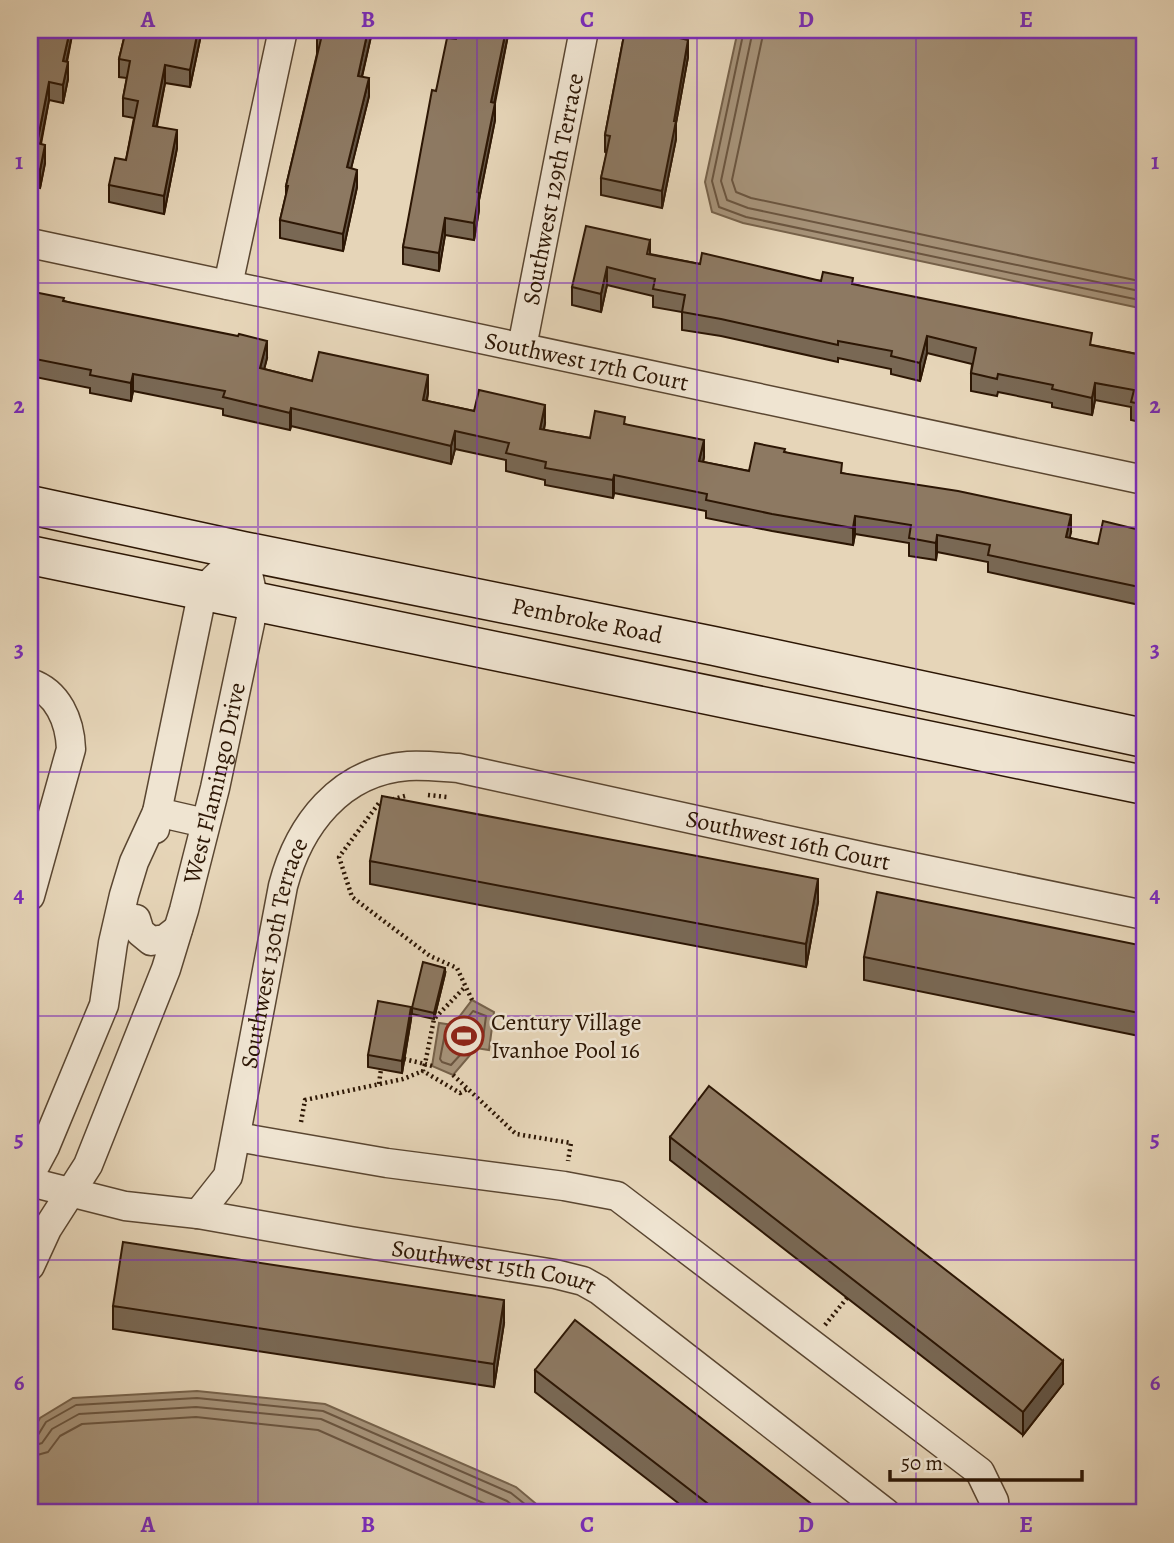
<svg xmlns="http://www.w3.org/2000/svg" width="1174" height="1543" viewBox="0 0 1174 1543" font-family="Alegreya,serif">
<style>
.water{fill:#a7947b;stroke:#76624b;stroke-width:2}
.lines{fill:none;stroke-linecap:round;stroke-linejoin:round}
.shore{stroke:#6a5540;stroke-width:2}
.minor-casing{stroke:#5a4631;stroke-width:31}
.secondary-casing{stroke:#2c1604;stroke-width:41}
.path{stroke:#2c1604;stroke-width:4.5;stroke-dasharray:2 3.5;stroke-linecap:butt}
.minor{stroke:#efe4d1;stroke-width:28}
.secondary{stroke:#efe4d1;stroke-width:38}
.wall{fill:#796854;stroke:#2c1604;stroke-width:2}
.shaded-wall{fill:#635545;stroke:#2c1604;stroke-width:2}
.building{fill:#8d7962;stroke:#2c1604;stroke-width:2}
.grid{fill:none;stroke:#7b2cbf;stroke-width:2;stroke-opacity:0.55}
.labels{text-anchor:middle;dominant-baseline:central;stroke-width:5;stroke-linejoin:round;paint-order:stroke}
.street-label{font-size:24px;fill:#2c1604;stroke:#efe4d1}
.poi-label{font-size:24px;fill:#2c1604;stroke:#efe4d1;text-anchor:start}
.neatline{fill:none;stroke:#7b2cbf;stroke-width:2.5}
.grid-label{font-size:23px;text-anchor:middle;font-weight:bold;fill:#7b2cbf}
</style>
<rect width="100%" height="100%" fill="#e6d5b8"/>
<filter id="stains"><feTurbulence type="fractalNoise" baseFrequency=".00286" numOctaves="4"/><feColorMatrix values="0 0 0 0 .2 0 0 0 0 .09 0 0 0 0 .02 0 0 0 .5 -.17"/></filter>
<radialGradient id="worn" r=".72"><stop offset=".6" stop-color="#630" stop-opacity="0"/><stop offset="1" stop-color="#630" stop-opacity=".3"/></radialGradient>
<g class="water">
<polygon points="738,30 1144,30 1144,309 743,223 712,212 705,182"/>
<polygon points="472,1000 494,1012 489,1050 476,1048 453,1075 432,1066 439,1023 453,1025"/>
<polygon points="197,1391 325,1404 516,1487 547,1513 30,1513 30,1436 40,1418 73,1398"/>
</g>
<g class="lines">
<g class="shore">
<polyline points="744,30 712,181 719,207 746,217 1144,301"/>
<polyline points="753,30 721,181 727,200 748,208 1144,292"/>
<polyline points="764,30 732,180 736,192 751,198 1144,282"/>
<polygon points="473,1011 486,1016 483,1039 471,1043 451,1065 442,1062 440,1059 445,1033 458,1030"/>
<polyline points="30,1438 38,1435 46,1422 76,1405 197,1398 323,1411 511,1493 536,1513"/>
<polyline points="30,1447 42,1443 52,1429 79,1414 196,1407 321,1419 507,1501 522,1513"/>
<polyline points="30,1457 48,1452 60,1436 82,1424 196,1417 318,1430 506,1513"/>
</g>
<defs>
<g id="minor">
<path id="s1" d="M30 243 1144 480"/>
<polyline points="228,285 283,30"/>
<path id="s2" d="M522 347 584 30"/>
<path d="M30 683C58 692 70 721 71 749L30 896"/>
<polyline points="155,829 157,812 205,823"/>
<polyline points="136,919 140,932 151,941 165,939 178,929"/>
<polyline points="237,1137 387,1163 564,1186 617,1196 980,1472 994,1501 995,1513"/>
<polyline points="30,1175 45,1147 104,1005 113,943 124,895 134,862 157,812 203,590 243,551"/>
<path id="s3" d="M30 1182 125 1206 198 1214 350 1241 555 1274 583 1281 599 1290 886 1513"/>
<path id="s4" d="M198 1214 228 1176 283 886C299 825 340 771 408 766 425 765 441 767 458 768L874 859 1144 915"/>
<path id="s5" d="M30 1266 47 1229 88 1165 166 969 184 910 215 788 250 623 254 601 243 551"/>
</g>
<g id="secondary">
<path id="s6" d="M30 505 243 551 714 646 1144 738"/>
<polyline points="30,555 1144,785"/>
</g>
</defs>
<use href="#minor" class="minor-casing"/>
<use href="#secondary" class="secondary-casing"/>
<g class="path">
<polyline points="428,795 447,797"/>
<polyline points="405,796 379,803 339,857 352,897 430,956 457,968 472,1000"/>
<polyline points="404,1059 425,1064 423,1071 460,1093 467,1089"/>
<polyline points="432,1066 425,1064 434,1019 465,987"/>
<polyline points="453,1075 516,1134 571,1143 568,1161"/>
<polyline points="379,1084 381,1069"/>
<polyline points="301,1122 305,1100 403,1079 423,1071"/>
<polyline points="825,1325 847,1298"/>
</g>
<use href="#minor" class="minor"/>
<use href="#secondary" class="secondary"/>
</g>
<g class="wall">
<polygon points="30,30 73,30 67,62 68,79 63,103 49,100 41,144 45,163 40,188 30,186"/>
<polygon points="126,30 202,30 190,87 165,83 157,126 177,148 164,214 109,202 109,185 126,160 134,118 123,116 123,98 127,78 119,77 119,59"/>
<polygon points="319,30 381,30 380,34 372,32 362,77 369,96 351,168 357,187 343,251 280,238 280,220 286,195 286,186 317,54 317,38"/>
<polygon points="458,30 509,30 495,103 495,120 479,200 479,210 474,240 445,235 439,271 403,264 403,247 436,91 456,39"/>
<polygon points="625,30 680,30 679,38 688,57 676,123 676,139 662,208 601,195 601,178 607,153 605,152 605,135"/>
<polygon points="650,240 650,254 700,264 821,281 853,284 1092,345 1142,355 1144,345 1144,423 1131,420 1131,407 1095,400 1092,415 1052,407 1052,403 998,392 997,396 971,391 971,373 972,364 927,353 920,381 891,374 891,369 838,358 838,362 721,336 682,330 682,312 653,307 653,296 607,285 601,312 572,305 572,287"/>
<polygon points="64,301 267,358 264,369 312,381 428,393 427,401 474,411 545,423 544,430 590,438 625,424 704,457 703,462 749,471 785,452 842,473 1071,532 1069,538 1098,544 1144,531 1144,606 988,572 988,562 937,552 936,560 909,556 909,543 855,534 853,545 772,531 706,518 706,511 614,493 613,498 545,485 545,480 506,471 506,460 455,449 451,464 291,426 290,430 223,415 223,409 133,391 131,401 90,393 90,388 30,376 30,315"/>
<polygon points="370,861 818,902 806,967 370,884"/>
<polygon points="1144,946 1144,1037 864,980 864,957"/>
<polygon points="445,974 434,1019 412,1014 412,1008"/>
<polygon points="411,1019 402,1073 368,1067 368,1055"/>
<polygon points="670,1137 1063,1384 1023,1435 670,1160"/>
<polygon points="113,1306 504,1323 494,1387 113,1329"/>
<polygon points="535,1370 823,1513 691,1513 535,1392"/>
</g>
<g class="shaded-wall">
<polygon points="70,30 73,30 63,78 63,61"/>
<polygon points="198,30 202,30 190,87 190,70"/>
<polygon points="368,30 372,30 372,32 358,93 358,76"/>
<polygon points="506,30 509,30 491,119 491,102"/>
<polygon points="676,30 680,30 675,55 675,37"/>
<polygon points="688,40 688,57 676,123 676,139 662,208 662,191"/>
<polygon points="68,62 68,79 63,103 63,85"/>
<polygon points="165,65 165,83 153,143 153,126"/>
<polygon points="369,78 369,96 347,185 347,167"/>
<polygon points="49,82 49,100 37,161 37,143"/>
<polygon points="495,103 495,120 479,200 479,210 474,240 474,223 477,192"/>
<polygon points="177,130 177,148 164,214 164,196"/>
<polygon points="45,145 45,163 40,188 40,170"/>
<polygon points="357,170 357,187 343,251 343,234"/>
<polygon points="445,218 445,235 439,271 439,253"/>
<polygon points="607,267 607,285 601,312 601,294"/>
<polygon points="927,336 927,353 920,381 920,363"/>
<polygon points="267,341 267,358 260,386 260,368"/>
<polygon points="133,374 133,391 131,401 131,383"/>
<polygon points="428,375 428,393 423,417 423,400"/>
<polygon points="1095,383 1095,400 1092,415 1092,398"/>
<polygon points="545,405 545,423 540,447 540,429"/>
<polygon points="291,408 291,426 290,430 290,413"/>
<polygon points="455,431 455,449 451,464 451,446"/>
<polygon points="704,440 704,457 699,479 699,461"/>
<polygon points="614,475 614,493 613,498 613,480"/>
<polygon points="1071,515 1071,532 1066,555 1066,537"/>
<polygon points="855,516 855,534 853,545 853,528"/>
<polygon points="937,535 937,552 936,560 936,543"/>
<polygon points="818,879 818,902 806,967 806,944"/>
<polygon points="445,968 445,974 434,1019 434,1013"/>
<polygon points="411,1007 411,1019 402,1073 402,1061"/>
<polygon points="504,1300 504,1323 494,1387 494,1364"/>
<polygon points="1063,1361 1063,1384 1023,1435 1023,1412"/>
</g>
<g class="building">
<polygon points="30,30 70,30 63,61 68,62 63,85 49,82 37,143 45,145 40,170 30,168"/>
<polygon points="126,30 198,30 190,70 165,65 153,126 177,130 164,196 109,185 115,158 126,160 138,101 123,98 130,61 119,59"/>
<polygon points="319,30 368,30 358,76 369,78 347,167 357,170 343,234 280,220 288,186 286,186 321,39 317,38"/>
<polygon points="458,30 506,30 491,102 495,103 477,192 479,193 474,223 445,218 439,253 403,247 432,90 436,91 447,38 456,39"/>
<polygon points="625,30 676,30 675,37 688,40 674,121 676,121 662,191 601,178 610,136 605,135"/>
<polygon points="586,226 650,240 647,254 700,264 702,253 821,281 823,272 853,278 852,284 1092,333 1090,345 1142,355 1144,345 1144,405 1131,402 1134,390 1095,383 1092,398 1052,389 1053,385 998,374 997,379 971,373 976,348 927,336 920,363 891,356 892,351 838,341 838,345 721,319 682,312 685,295 653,289 655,279 607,267 601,294 572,287"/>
<polygon points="34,292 64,298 63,301 238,336 239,334 267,341 260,368 312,381 319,352 428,375 423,400 474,411 479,390 545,405 540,429 590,438 595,411 625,417 624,424 704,440 699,461 749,471 755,443 785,449 784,452 842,463 841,473 958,491 1071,515 1066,537 1098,544 1103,521 1144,531 1144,588 988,555 990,545 937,535 936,543 909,538 911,525 855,516 853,528 772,514 706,500 707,494 614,475 613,480 545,468 546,462 506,453 509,443 455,431 451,446 291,408 290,413 223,397 225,391 133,374 131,383 90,375 91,370 30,358 30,315"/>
<polygon points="382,796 818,879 806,944 370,861"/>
<polygon points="877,892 1144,946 1144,1014 864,957"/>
<polygon points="423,962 445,968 434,1013 412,1008"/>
<polygon points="378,1001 411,1007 402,1061 368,1055"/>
<polygon points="709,1086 1063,1361 1023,1412 670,1137"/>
<polygon points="123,1242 504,1300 494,1364 113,1306"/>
<polygon points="575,1320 823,1513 720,1513 535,1370"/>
</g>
<path class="grid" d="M258 30V1513M477 30V1513M697 30V1513M916 30V1513M30 283H1144M30 527H1144M30 772H1144M30 1016H1144M30 1260H1144"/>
<defs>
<symbol id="stadium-ring" viewBox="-11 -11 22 22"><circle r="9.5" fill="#efe4d1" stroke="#8f2418" stroke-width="1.5"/><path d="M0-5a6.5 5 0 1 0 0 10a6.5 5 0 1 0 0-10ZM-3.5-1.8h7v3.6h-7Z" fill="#8f2418"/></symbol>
</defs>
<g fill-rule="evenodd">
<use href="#stadium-ring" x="442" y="1014" width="44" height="44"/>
</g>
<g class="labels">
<g class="street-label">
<text stroke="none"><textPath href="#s2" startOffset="161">Southwest 129th Terrace</textPath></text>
<text stroke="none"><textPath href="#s1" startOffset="569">Southwest 17th Court</textPath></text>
<text stroke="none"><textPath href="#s6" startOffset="569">Pembroke Road</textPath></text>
<text stroke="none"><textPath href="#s5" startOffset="520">West Flamingo Drive</textPath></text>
<text stroke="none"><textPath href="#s4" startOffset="917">Southwest 16th Court</textPath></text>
<text stroke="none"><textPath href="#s4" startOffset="276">Southwest 130th Terrace</textPath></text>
<text stroke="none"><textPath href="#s3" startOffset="472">Southwest 15th Court</textPath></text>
</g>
<g class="poi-label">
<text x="491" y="1022">Century Village<tspan x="491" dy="28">Ivanhoe Pool 16</tspan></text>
</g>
</g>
<rect width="1174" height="1543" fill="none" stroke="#e6d5b8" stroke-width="77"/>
<path d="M890 1470v10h192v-10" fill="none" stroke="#2c1604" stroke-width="3.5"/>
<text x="901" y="1470" font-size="21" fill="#2c1604" stroke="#efe4d1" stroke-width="5" paint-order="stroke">50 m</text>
<rect x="38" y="38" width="1098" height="1466" class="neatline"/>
<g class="grid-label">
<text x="148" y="27">A</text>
<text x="368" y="27">B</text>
<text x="587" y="27">C</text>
<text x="806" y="27">D</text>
<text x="1026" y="27">E</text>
<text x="19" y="169">1</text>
<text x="1155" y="169">1</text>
<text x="19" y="413">2</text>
<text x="1155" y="413">2</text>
<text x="19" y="657">3</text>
<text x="1155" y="657">3</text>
<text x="19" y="902">4</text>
<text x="1155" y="902">4</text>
<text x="19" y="1146">5</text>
<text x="1155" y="1146">5</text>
<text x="19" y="1390">6</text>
<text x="1155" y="1390">6</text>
<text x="148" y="1532">A</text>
<text x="368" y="1532">B</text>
<text x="587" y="1532">C</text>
<text x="806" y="1532">D</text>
<text x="1026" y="1532">E</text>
</g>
<rect width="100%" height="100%" filter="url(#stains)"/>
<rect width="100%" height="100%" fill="url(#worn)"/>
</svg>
